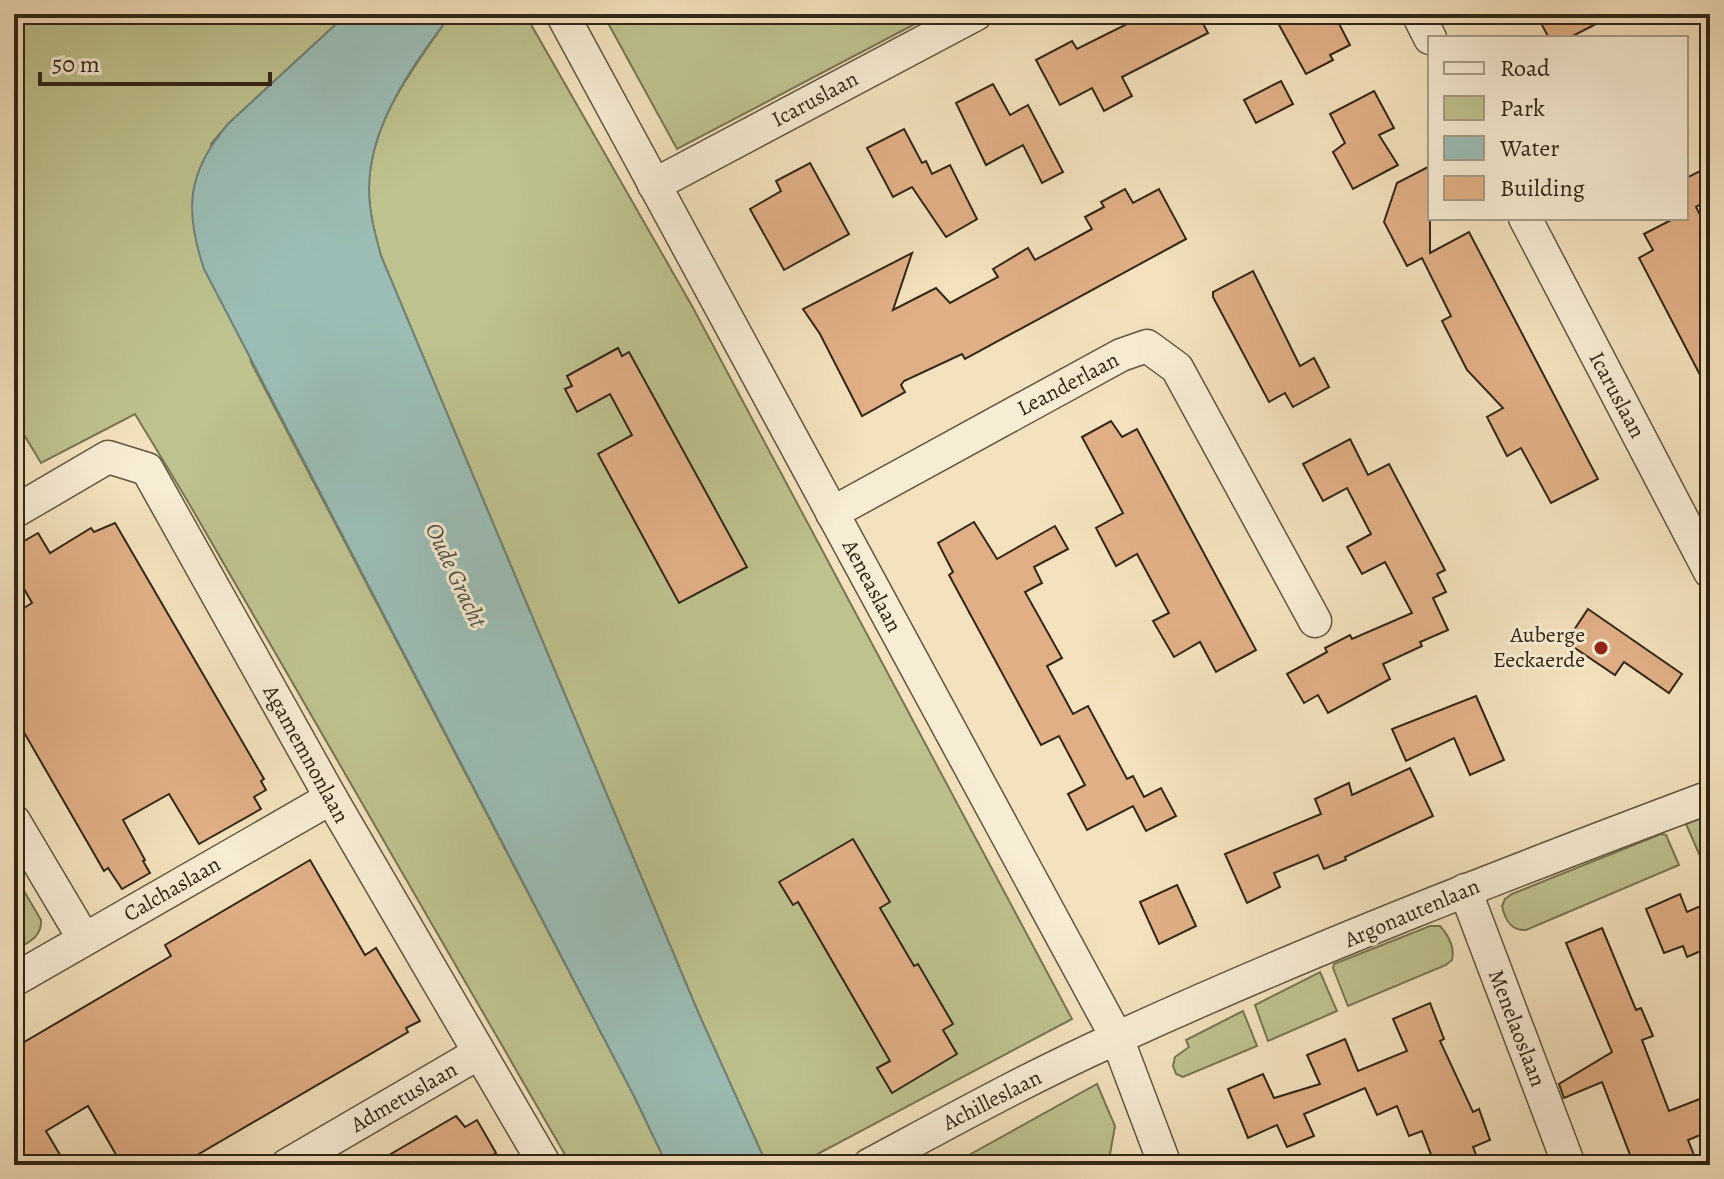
<svg xmlns="http://www.w3.org/2000/svg" width="1724" height="1179" viewBox="0 0 1724 1179" font-family="Alegreya,serif">
<style>
.green{fill:#bec28f;stroke:#787453;stroke-width:2}
.water{fill:#9bbdb5;stroke:#718176;stroke-width:2}
.building{fill:#e1af86;stroke:#312617;stroke-width:2}
.lines{fill:none;stroke-linecap:round;stroke-linejoin:round}
.street-casing{stroke:#625540;stroke-width:35}
.street{stroke:#f7ecd4;stroke-width:32}
.poi-dot{fill:#8f2418;stroke:#f7ecd4;stroke-width:3}
.labels{text-anchor:middle;dominant-baseline:central;stroke-width:6;stroke-linejoin:round;paint-order:stroke}
.street-label{font-size:22px;fill:#312617;stroke:#f7ecd4}
.poi-label{font-size:22px;fill:#312617;stroke:#f7ecd4;text-anchor:end}
.water-label{font-size:24px;font-style:italic;fill:#515346;stroke:#f7ecd4}
</style>
<rect width="100%" height="100%" fill="#f3e2bd"/>
<filter id="stains"><feTurbulence type="fractalNoise" baseFrequency=".0025" numOctaves="4"/><feColorMatrix values="0 0 0 0 .2 0 0 0 0 .09 0 0 0 0 .02 0 0 0 .5 -.17"/></filter>
<radialGradient id="worn" r=".72"><stop offset=".6" stop-color="#630" stop-opacity="0"/><stop offset="1" stop-color="#630" stop-opacity=".3"/></radialGradient>
<g class="green">
<polygon points="14,14 347,14 228,124 211,144 251,362 634,1096 667,1165 571,1165 187,500 135,414 41,463 14,418"/>
<path d="M451 14H525L692 306 1072 1019 797 1165H767L698 1012 381 256C375 234 369 212 369 189 369 122 415 66 451 14Z"/>
<polygon points="603,14 934,14 677,149"/>
<polygon points="1710,815 1710,852 1700,856 1686,824"/>
<path d="M1661 834 1666 835 1679 865 1526 930C1511 931 1505 920 1502 906L1505 899 1512 894Z"/>
<path d="M14 874 41 920C42 938 28 942 14 951Z"/>
<path d="M1430 926H1440C1449 936 1455 947 1452 960L1446 965 1348 1006 1333 968 1334 964Z"/>
<polygon points="1320,972 1337,1011 1268,1041 1255,1005"/>
<polygon points="1243,1011 1257,1046 1183,1077 1176,1074 1173,1066 1175,1057 1189,1047 1186,1040"/>
<polygon points="1097,1084 1115,1126 1108,1165 951,1165"/>
</g>
<path class="water" d="M347 14H451C414 64 369 124 369 189 369 212 375 234 381 256L698 1012 767 1165H667L634 1096 204 269C184 210 187 172 228 124Z"/>
<g class="building">
<polygon points="1122,14 1198,14 1208,33 1122,77 1132,96 1104,111 1092,88 1060,105 1036,60 1072,41 1077,49 1127,24"/>
<polygon points="1273,14 1334,14 1350,45 1330,55 1333,60 1306,74"/>
<polygon points="1536,14 1615,14 1569,38 1549,38"/>
<polygon points="1281,81 1293,104 1256,123 1244,100"/>
<polygon points="993,84 1010,115 1028,105 1063,172 1042,183 1023,145 986,165 956,103"/>
<polygon points="1374,91 1394,128 1379,135 1398,165 1353,189 1333,152 1345,143 1330,114"/>
<polygon points="904,129 922,163 926,161 932,174 950,165 977,219 946,237 912,187 893,197 867,148"/>
<polygon points="810,163 849,234 784,270 750,209 781,191 776,181"/>
<polygon points="1430,166 1430,253 1469,232 1598,479 1551,503 1521,448 1507,456 1487,417 1503,408 1467,370 1442,321 1451,316 1422,258 1407,266 1384,222 1397,183"/>
<polygon points="1710,166 1710,199 1696,207 1710,235 1710,394 1639,258 1653,250 1644,234 1675,218 1686,218 1686,178"/>
<polygon points="1125,189 1133,203 1159,189 1186,239 965,359 962,354 904,381 901,385 905,392 862,416 820,334 803,309 912,253 893,310 936,288 950,303 998,277 993,269 1028,248 1035,260 1092,229 1085,217 1104,207 1101,202"/>
<polygon points="1253,271 1300,366 1314,358 1329,387 1293,407 1285,393 1269,402 1213,297 1213,292"/>
<polygon points="618,348 622,356 629,352 747,567 679,603 598,454 632,435 610,394 577,412 565,389 572,386 567,376"/>
<polygon points="1111,421 1122,437 1137,429 1256,650 1216,672 1200,642 1174,657 1153,621 1169,613 1137,554 1116,566 1096,528 1123,513 1082,437"/>
<polygon points="1350,439 1368,475 1389,464 1445,570 1437,574 1446,592 1433,598 1448,630 1420,642 1422,646 1383,664 1390,679 1328,713 1318,695 1304,703 1287,674 1327,652 1325,648 1350,635 1352,639 1412,613 1385,562 1362,574 1347,547 1371,534 1347,488 1323,501 1303,464"/>
<polygon points="974,522 997,559 1055,526 1068,549 1034,567 1042,583 1025,592 1062,658 1047,666 1073,714 1088,706 1127,779 1133,776 1144,797 1161,788 1176,816 1146,831 1133,806 1087,830 1068,794 1085,785 1059,736 1041,745 949,575 953,572 938,543"/>
<polygon points="115,523 264,779 261,781 266,790 254,797 261,809 199,844 169,794 123,820 145,860 143,861 150,873 122,889 108,868 104,871 14,715 14,614 32,603 14,571 14,547 38,533 50,553 91,528 94,532"/>
<polygon points="1588,609 1682,674 1669,693 1624,662 1615,675 1566,642"/>
<polygon points="1476,696 1504,760 1470,775 1454,738 1406,761 1392,729"/>
<polygon points="1410,768 1433,816 1345,857 1346,860 1324,869 1318,855 1274,873 1280,887 1247,903 1225,854 1321,814 1315,799 1349,783 1352,795"/>
<polygon points="853,839 890,902 880,908 914,966 918,964 953,1024 943,1030 957,1054 892,1093 877,1068 890,1061 798,902 793,905 779,882"/>
<polygon points="310,860 365,955 376,948 420,1021 406,1028 408,1032 180,1165 122,1165 88,1106 46,1131 66,1165 21,1165 14,1154 14,1048 171,956 165,945"/>
<polygon points="1177,885 1196,926 1159,944 1140,902"/>
<polygon points="1680,894 1687,912 1710,902 1710,947 1687,957 1683,946 1664,953 1646,909"/>
<polygon points="1602,928 1636,1010 1641,1008 1653,1036 1642,1040 1669,1111 1710,1095 1710,1131 1688,1140 1698,1165 1634,1165 1602,1082 1564,1098 1559,1084 1612,1052 1566,943"/>
<polygon points="1430,1003 1444,1039 1440,1041 1473,1112 1479,1109 1490,1140 1473,1147 1480,1165 1435,1165 1422,1131 1409,1136 1397,1106 1377,1115 1365,1088 1304,1114 1314,1136 1287,1147 1277,1125 1248,1138 1228,1089 1263,1074 1274,1098 1320,1084 1307,1055 1345,1039 1358,1071 1407,1051 1393,1019"/>
<polygon points="456,1116 465,1127 477,1120 496,1153 476,1165 372,1165"/>
</g>
<g class="lines">
<defs>
<g id="street">
<polyline points="562,14 1117,1038 1165,1165"/>
<polyline points="1418,14 1430,38"/>
<polyline points="654,185 976,14"/>
<polyline points="1525,218 1710,572"/>
<polyline points="14,512 108,457 147,469 331,798 545,1165"/>
<polyline points="832,513 1121,355 1147,346 1177,368 1315,621"/>
<polyline points="14,821 84,939"/>
<polyline points="1465,890 1569,1165"/>
<polyline points="14,980 331,798"/>
<polyline points="287,1165 479,1053"/>
<path d="M869 1165C951 1121 1032 1076 1117 1038 1311 949 1510 872 1710 797"/>
</g>
</defs>
<use href="#street" class="street-casing"/>
<use href="#street" class="street"/>
</g>
<circle class="poi-dot" cx="1601" cy="648" r="8"/>
<g class="labels">
<g class="street-label">
<text transform="translate(815 99) rotate(-28)">Icaruslaan</text>
<text transform="translate(1068 384) rotate(-28)">Leanderlaan</text>
<text transform="translate(1617 395) rotate(62)">Icaruslaan</text>
<text transform="translate(872 586) rotate(62)">Aeneaslaan</text>
<text transform="translate(306 754) rotate(61)">Agamemnonlaan</text>
<text transform="translate(172 889) rotate(-30)">Calchaslaan</text>
<text transform="translate(1412 913) rotate(-23)">Argonautenlaan</text>
<text transform="translate(1517 1028) rotate(69)">Menelaoslaan</text>
<text transform="translate(404 1097) rotate(-30)">Admetuslaan</text>
<text transform="translate(992 1100) rotate(-27)">Achilleslaan</text>
</g>
<g class="poi-label">
<text x="1585" y="635">Auberge<tspan x="1585" dy="25">Eeckaerde</tspan></text>
</g>
<g class="water-label">
<text transform="translate(456 575) rotate(65)">Oude Gracht</text>
</g>
</g>
<rect width="1724" height="1179" fill="none" stroke="#f3e2bd" stroke-width="48"/>
<rect x="16" y="16" width="1692" height="1147" fill="none" stroke="#312617" stroke-width="4"/>
<rect x="24" y="24" width="1676" height="1131" fill="none" stroke="#312617" stroke-width="2"/>
<rect x="1428" y="36" width="260" height="184" fill="#f7ecd4" stroke="#a89d88" stroke-width="2"/>
<rect x="1444" y="62" width="40" height="12" fill="#f7ecd4" stroke="#a89d88" stroke-width="2"/>
<text x="1500" y="76" font-size="24" fill="#312617">Road</text>
<rect x="1444" y="96" width="40" height="24" fill="#bec28f" stroke="#a89d88" stroke-width="2"/>
<text x="1500" y="116" font-size="24" fill="#312617">Park</text>
<rect x="1444" y="136" width="40" height="24" fill="#9bbdb5" stroke="#a89d88" stroke-width="2"/>
<text x="1500" y="156" font-size="24" fill="#312617">Water</text>
<rect x="1444" y="176" width="40" height="24" fill="#e1af86" stroke="#a89d88" stroke-width="2"/>
<text x="1500" y="196" font-size="24" fill="#312617">Building</text>
<path d="M40 72v12h230v-12" fill="none" stroke="#312617" stroke-width="4"/>
<text x="52" y="72" font-size="24" fill="#312617" stroke="#f7ecd4" stroke-width="6" paint-order="stroke">50 m</text>
<rect width="100%" height="100%" filter="url(#stains)"/>
<rect width="100%" height="100%" fill="url(#worn)"/>
</svg>
